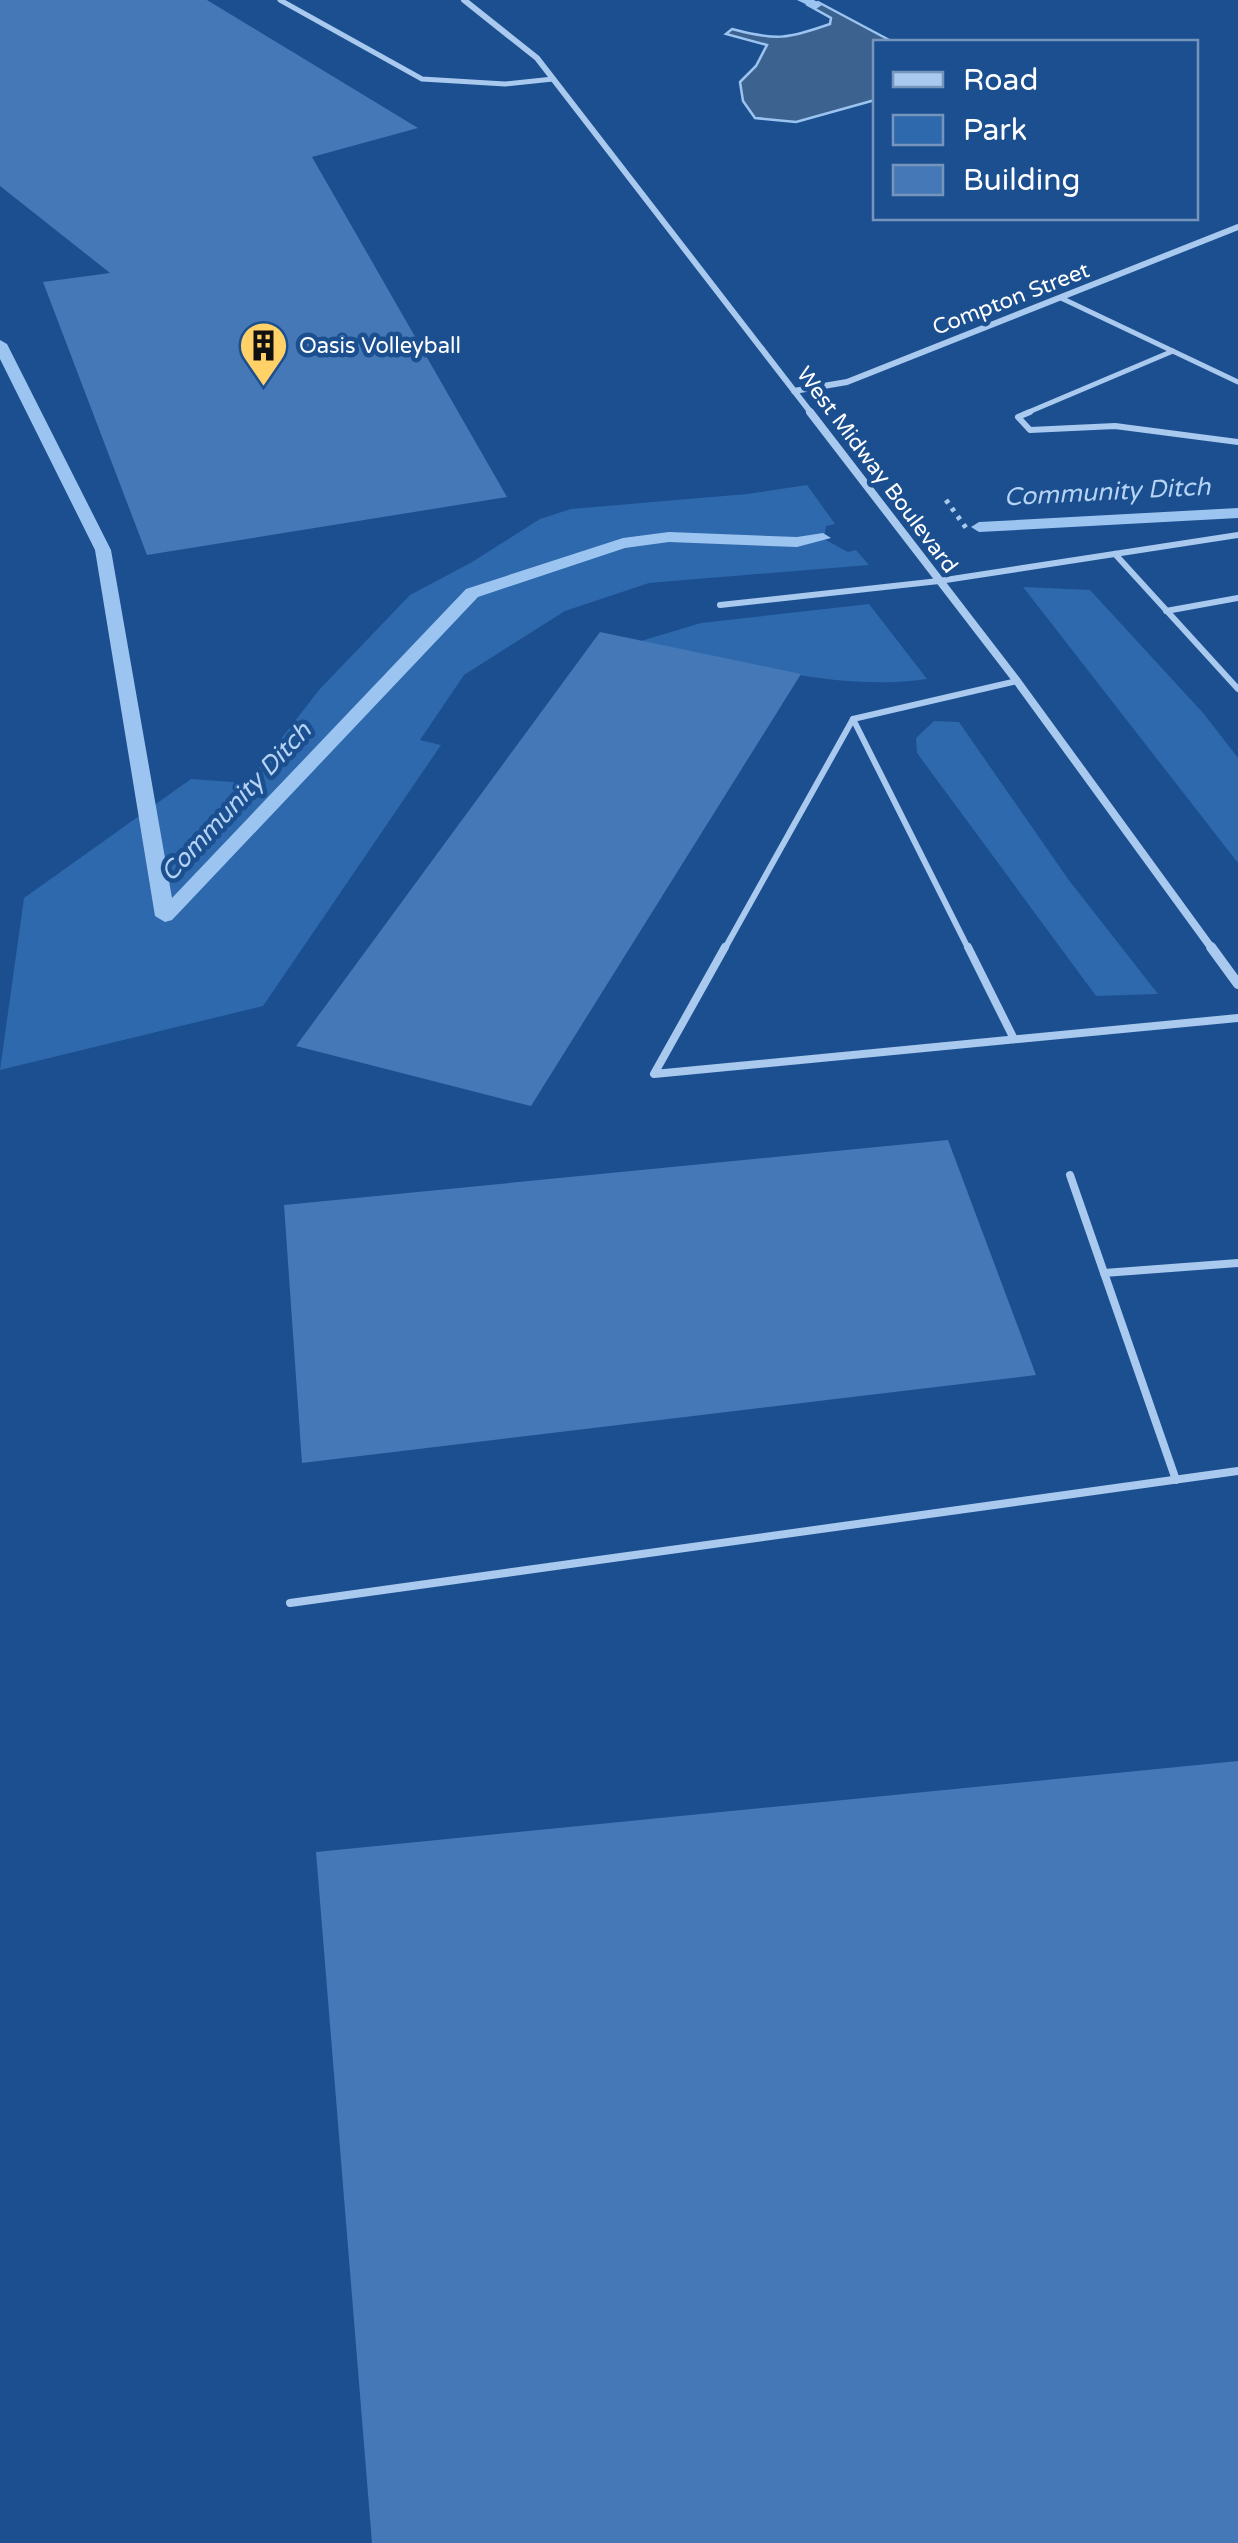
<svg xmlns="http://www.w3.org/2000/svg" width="1238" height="2543" viewBox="0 0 1238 2543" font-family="'Varela Round',sans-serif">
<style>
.green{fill:#2e69ad}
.water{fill:#3c6290;stroke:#9cc4f0;stroke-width:2.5}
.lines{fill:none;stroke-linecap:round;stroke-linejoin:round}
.stream{fill:#9cc4f0;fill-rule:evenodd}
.building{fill:#4478b7}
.path{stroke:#a9c9ee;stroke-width:5;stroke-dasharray:4 6;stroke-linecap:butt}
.lane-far2{stroke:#a9c9ee;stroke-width:5}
.lane-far1{stroke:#a9c9ee;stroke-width:6}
.lane{stroke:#a9c9ee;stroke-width:8}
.street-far2{stroke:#a9c9ee;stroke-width:6}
.street-far1{stroke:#a9c9ee;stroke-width:8}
.street{stroke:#a9c9ee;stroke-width:10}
.labels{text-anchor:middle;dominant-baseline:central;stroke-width:9;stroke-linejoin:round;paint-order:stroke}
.far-street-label{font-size:22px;fill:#fff;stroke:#1b4f8f}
.far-poi-label{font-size:22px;fill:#fff;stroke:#1b4f8f;text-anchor:start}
.far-water-label{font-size:25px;font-style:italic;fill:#b5d3f5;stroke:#1b4f8f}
</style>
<rect width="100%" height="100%" fill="#1b4f8f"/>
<g class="green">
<polygon points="807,485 835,524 826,526 824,539 848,552 856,550 869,565 649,583 565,611 464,675 420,740 441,745 263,1006 0,1070 24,898 191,779 247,783 319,690 410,595 472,562 540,519 571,509 747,494"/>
<polygon points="1023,587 1090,590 1204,714 1238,758 1238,863"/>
<path d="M869 604 927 679C833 693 733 660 641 641L701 623Z"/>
<polygon points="934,721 959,722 1068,879 1158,994 1096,996 917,753 916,738"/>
</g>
<path class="water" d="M818 2 893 42H876L875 100 796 122 755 118 743 101 740 82 756 66 767 45 726 34 732 29C777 41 786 39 830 24L831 18 808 5Z"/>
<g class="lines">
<g class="stream">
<polygon points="797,0 814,0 822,5 816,9"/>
<polygon points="0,340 7,344 111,550 172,898 466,589 623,538 669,532 797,537 823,533 831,538 797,547 669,542 625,548 478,597 172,920 165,922 155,916 95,550 0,359"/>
<polygon points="1238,508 1238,518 979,532 971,527 979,522"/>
</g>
</g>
<g class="building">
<polygon points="0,0 207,0 418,128 312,157 507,497 147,555 43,282 110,273 0,186"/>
<polygon points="600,632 801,674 531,1106 296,1046"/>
<polygon points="948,1140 1036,1375 302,1463 284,1205"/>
<polygon points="1238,1761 1238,2543 372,2543 316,1852"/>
</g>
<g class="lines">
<polyline class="path" points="946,500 969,532"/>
<g class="lane-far2">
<polyline points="280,0 422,79 505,84 553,79"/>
<polyline points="1061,298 1238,382"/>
<polyline points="1024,414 1173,351"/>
</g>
<g class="lane-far1">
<polyline points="1030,412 1018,417 1030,430 1115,426 1238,442"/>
<polyline points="1115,554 1238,689"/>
<polyline points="720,605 939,581 1238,535"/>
<polyline points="1166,611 1238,598"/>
<polyline points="853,719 969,950"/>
<polyline points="724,950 853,719 1017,681"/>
</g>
<g class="lane">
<polyline points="725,947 654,1074 1238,1018"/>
<polyline points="968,947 1014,1039"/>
<polyline points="1070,1175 1176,1480"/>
<polyline points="1104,1273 1238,1263"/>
<polyline points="290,1603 1238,1471"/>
</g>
<g class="street-far2">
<polyline points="464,0 537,58 812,414"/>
<polyline points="794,391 847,382 1238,227"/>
</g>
<polyline class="street-far1" points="810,412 1017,681 1213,950"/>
<polyline class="street" points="1211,947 1238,984"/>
</g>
<defs>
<symbol id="building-pin" viewBox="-11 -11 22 30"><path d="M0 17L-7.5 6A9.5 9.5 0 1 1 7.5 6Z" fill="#ffd166" stroke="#1b4f8f"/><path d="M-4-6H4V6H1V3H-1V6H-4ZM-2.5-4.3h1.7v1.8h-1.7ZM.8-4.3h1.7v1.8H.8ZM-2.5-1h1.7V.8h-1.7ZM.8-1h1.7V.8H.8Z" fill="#111"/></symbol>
</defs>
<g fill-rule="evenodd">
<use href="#building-pin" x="236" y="318" width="55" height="75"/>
</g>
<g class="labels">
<g class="far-street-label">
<text transform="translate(1011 299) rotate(-21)">Compton Street</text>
<text transform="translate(877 470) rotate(53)">West Midway Boulevard</text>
</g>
<g class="far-poi-label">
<text x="299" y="346">Oasis Volleyball</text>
</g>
<g class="far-water-label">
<text transform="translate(1107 492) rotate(-3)">Community Ditch</text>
<text transform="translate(236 802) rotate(-47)">Community Ditch</text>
</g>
</g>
<rect x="873" y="40" width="325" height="180" fill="#1b4f8f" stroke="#7695bc" stroke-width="2.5"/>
<rect x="893" y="72" width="50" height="15" fill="#a9c9ee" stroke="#7695bc" stroke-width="2.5"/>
<text x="963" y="90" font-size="30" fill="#ffffff">Road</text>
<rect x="893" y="115" width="50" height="30" fill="#2e69ad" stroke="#7695bc" stroke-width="2.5"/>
<text x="963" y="140" font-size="30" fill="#ffffff">Park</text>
<rect x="893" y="165" width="50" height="30" fill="#4478b7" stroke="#7695bc" stroke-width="2.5"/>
<text x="963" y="190" font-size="30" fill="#ffffff">Building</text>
</svg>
